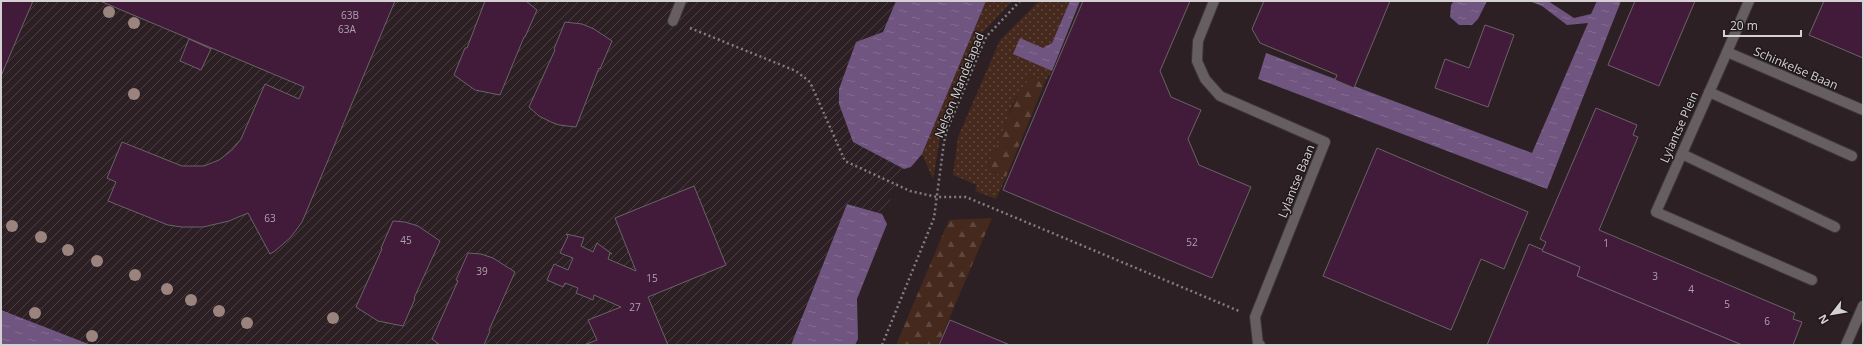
<svg xmlns="http://www.w3.org/2000/svg" width="1864" height="346" viewBox="0 0 1864 346" font-family="'Open Sans',sans-serif">
<style>
.built{fill:#2d2024}
.industrial{fill:url(#industrial-furrows)}
.grass{fill:url(#grass-dots)}
.forest{fill:url(#forest-firs)}
.water{fill:url(#water-ripples)}
.building{fill:#411b39;stroke:#6a6368}
.lines{fill:none;stroke-linecap:round;stroke-linejoin:round}
.minor-casing{stroke:#3b3637;stroke-width:12}
.path{stroke:#837d7f;stroke-width:2.5;stroke-dasharray:2 3;stroke-linecap:butt}
.minor{stroke:#665e60;stroke-width:10}
.tree{fill:#9a847d}
.labels{text-anchor:middle;dominant-baseline:central;stroke-width:3;stroke-linejoin:round;paint-order:stroke}
.number-label{font-size:10px;fill:#b0a3ac}
.street-label{font-size:12px;fill:#d5d0d2;stroke:#20191b}
</style>
<defs>
<pattern id="industrial-furrows" width="10" height="10" patternUnits="userSpaceOnUse"><rect width="10" height="10" fill="#2d2024"/><path d="M-1 1l2-2M0 10L10 0M9 11l2-2" fill="none" stroke="#4b3f43"/></pattern>
<pattern id="grass-dots" width="8" height="8" patternUnits="userSpaceOnUse"><rect width="8" height="8" fill="#46291d"/><path d="M2 2h.1M6 6h.1" fill="none" stroke="#60473d" stroke-width="1.8" stroke-linecap="round"/></pattern>
<pattern id="forest-firs" width="22" height="20" patternUnits="userSpaceOnUse"><rect width="22" height="20" fill="#46291d"/><path d="M5 1l3.5 6h-7zM16 11l3.5 6h-7z" fill="#60473d"/></pattern>
<pattern id="water-ripples" width="26" height="14" patternUnits="userSpaceOnUse"><rect width="26" height="14" fill="#705580"/><path d="M2 4q2-2 4 0t4 0M15 11q2-2 4 0t4 0" fill="none" stroke="#846c91"/></pattern>
</defs>
<rect width="100%" height="100%" fill="#20191b"/>
<polygon class="built" points="972,1 1863,1 1863,345 831,345"/>
<polygon class="industrial" points="1,1 972,1 831,345 1,345"/>
<g class="grass">
<polygon points="986,1 1012,1 982,33 942,126 933,179 922,154"/>
<polygon points="1039,1 1070,1 1052,43 1043,49 1013,54 1052,71 1046,80 1030,77 1013,103 997,148 988,163 989,170 1006,177 996,199 975,191 977,185 953,175 958,137 1000,40"/>
</g>
<g class="forest">
<path d="M1030 77 1046 80 1006 177 989 170 988 163C1005 135 1009 103 1030 77Z"/>
<polygon points="992,218 938,345 896,345 949,220"/>
</g>
<g class="water">
<polygon points="896,1 986,1 922,154 911,167 904,169 853,142 839,104 839,89 856,42 883,32"/>
<polygon points="1070,1 1080,1 1052,71 1013,54 1020,38 1043,48 1052,43"/>
<polygon points="1454,1 1487,1 1478,19 1472,25 1459,25 1450,17 1451,5"/>
<polygon points="1529,1 1548,1 1574,18 1591,14 1597,1 1621,1 1547,189 1258,79 1266,53 1532,153 1588,23 1567,25 1542,6"/>
<polygon points="847,204 882,214 887,224 857,299 858,339 855,345 791,345"/>
<polygon points="1,310 91,345 1,345"/>
</g>
<g class="building">
<polygon points="1,1 33,1 1,76"/>
<polygon points="100,1 395,1 302,222 291,237 275,251 270,254 248,213 229,221 203,227 182,227 168,225 108,201 116,182 107,178 122,142 182,166 204,166 219,160 232,150 241,139 265,84 299,99 304,87"/>
<polygon points="485,1 526,1 537,10 525,37 524,37 500,95 475,90 454,75 465,48 467,48"/>
<polygon points="1083,1 1190,1 1160,71 1171,97 1201,110 1188,139 1199,165 1251,187 1212,278 1003,190"/>
<polygon points="1264,1 1390,1 1354,88 1335,80 1337,75 1260,43 1252,29"/>
<polygon points="1635,1 1695,1 1659,86 1608,65"/>
<polygon points="1824,1 1863,1 1863,58 1809,35"/>
<polygon points="565,22 582,24 594,29 612,41 600,69 599,68 576,127 559,125 551,122 539,116 529,107 555,50 554,49"/>
<polygon points="1485,25 1514,35 1488,107 1435,88 1445,59 1469,68"/>
<polygon points="189,39 211,49 201,70 180,61"/>
<polygon points="1596,108 1637,125 1633,135 1638,137 1599,230 1795,313 1793,319 1802,322 1793,345 1742,345 1577,276 1580,267 1542,251 1546,242 1540,239"/>
<polygon points="1377,148 1528,212 1504,269 1481,259 1451,330 1323,276"/>
<polygon points="694,186 726,265 648,297 668,345 584,345 597,340 588,320 621,307 594,295 593,300 576,293 578,288 565,283 563,287 547,280 554,264 568,270 573,258 560,253 568,236 566,234 584,238 581,246 593,252 597,243 612,254 610,253 608,259 636,271 615,218"/>
<polygon points="393,221 405,222 418,226 440,241 414,298 415,299 403,326 378,321 356,307 382,249 381,248"/>
<polygon points="1529,244 1543,250 1542,251 1580,267 1577,276 1742,345 1487,345"/>
<polygon points="468,253 481,254 493,258 515,272 489,330 490,331 484,345 440,345 432,339 458,281 456,280"/>
<polygon points="950,320 1010,345 939,345"/>
</g>
<g class="lines">
<defs>
<g id="minor">
<polyline points="1214,1 1198,41 1197,61 1205,79 1220,96 1325,142 1255,317 1258,344 1260,345"/>
<polyline points="1749,1 1727,52 1863,110"/>
<polyline points="673,21 681,1"/>
<polyline points="1727,52 1656,212 1812,280"/>
<polyline points="1709,92 1852,156"/>
<polyline points="1682,154 1835,227"/>
<polyline points="1846,345 1863,306"/>
</g>
</defs>
<use href="#minor" class="minor-casing"/>
<g class="path">
<polyline points="690,28 796,71 810,82 845,161 910,191 937,197 966,197 1239,311"/>
<polyline points="882,345 934,218 944,142 947,130 986,37 1020,1"/>
</g>
<use href="#minor" class="minor"/>
</g>
<g class="tree">
<circle cx="109" cy="12" r="6"/>
<circle cx="134" cy="23" r="6"/>
<circle cx="134" cy="94" r="6"/>
<circle cx="12" cy="226" r="6"/>
<circle cx="41" cy="237" r="6"/>
<circle cx="68" cy="250" r="6"/>
<circle cx="97" cy="261" r="6"/>
<circle cx="135" cy="275" r="6"/>
<circle cx="167" cy="289" r="6"/>
<circle cx="191" cy="300" r="6"/>
<circle cx="219" cy="311" r="6"/>
<circle cx="35" cy="313" r="6"/>
<circle cx="333" cy="318" r="6"/>
<circle cx="247" cy="323" r="6"/>
<circle cx="92" cy="336" r="6"/>
</g>
<g class="labels">
<g class="number-label">
<text x="350" y="15">63B</text>
<text x="347" y="29">63A</text>
<text x="270" y="218">63</text>
<text x="406" y="240">45</text>
<text x="1192" y="242">52</text>
<text x="1606" y="243">1</text>
<text x="482" y="271">39</text>
<text x="1655" y="276">3</text>
<text x="652" y="278">15</text>
<text x="1691" y="289">4</text>
<text x="1727" y="304">5</text>
<text x="635" y="307">27</text>
<text x="1767" y="321">6</text>
</g>
<g class="street-label">
<text transform="translate(1796 68) rotate(23)">Schinkelse Baan</text>
<text transform="translate(959 85) rotate(-68)">Nelson Mandelapad</text>
<text transform="translate(1679 127) rotate(-66)">Lylantse Plein</text>
<text transform="translate(1296 181) rotate(-68)">Lylantse Baan</text>
</g>
</g>
<rect width="1864" height="346" fill="none" stroke="#d5d0d2" stroke-width="4"/>
<g transform="translate(1832 314) rotate(239)" stroke="#20191b" stroke-width="3" paint-order="stroke">
<path d="M0-3L7 15L0 10L-7 15Z" fill="#d5d0d2"/>
<text y="-6" font-size="11" font-weight="bold" text-anchor="middle" fill="#d5d0d2">N</text>
</g>
<path d="M1724 30v6h77v-6" fill="none" stroke="#d5d0d2" stroke-width="2"/>
<text x="1730" y="30" font-size="12" fill="#d5d0d2" stroke="#20191b" stroke-width="3" paint-order="stroke">20 m</text>
</svg>
